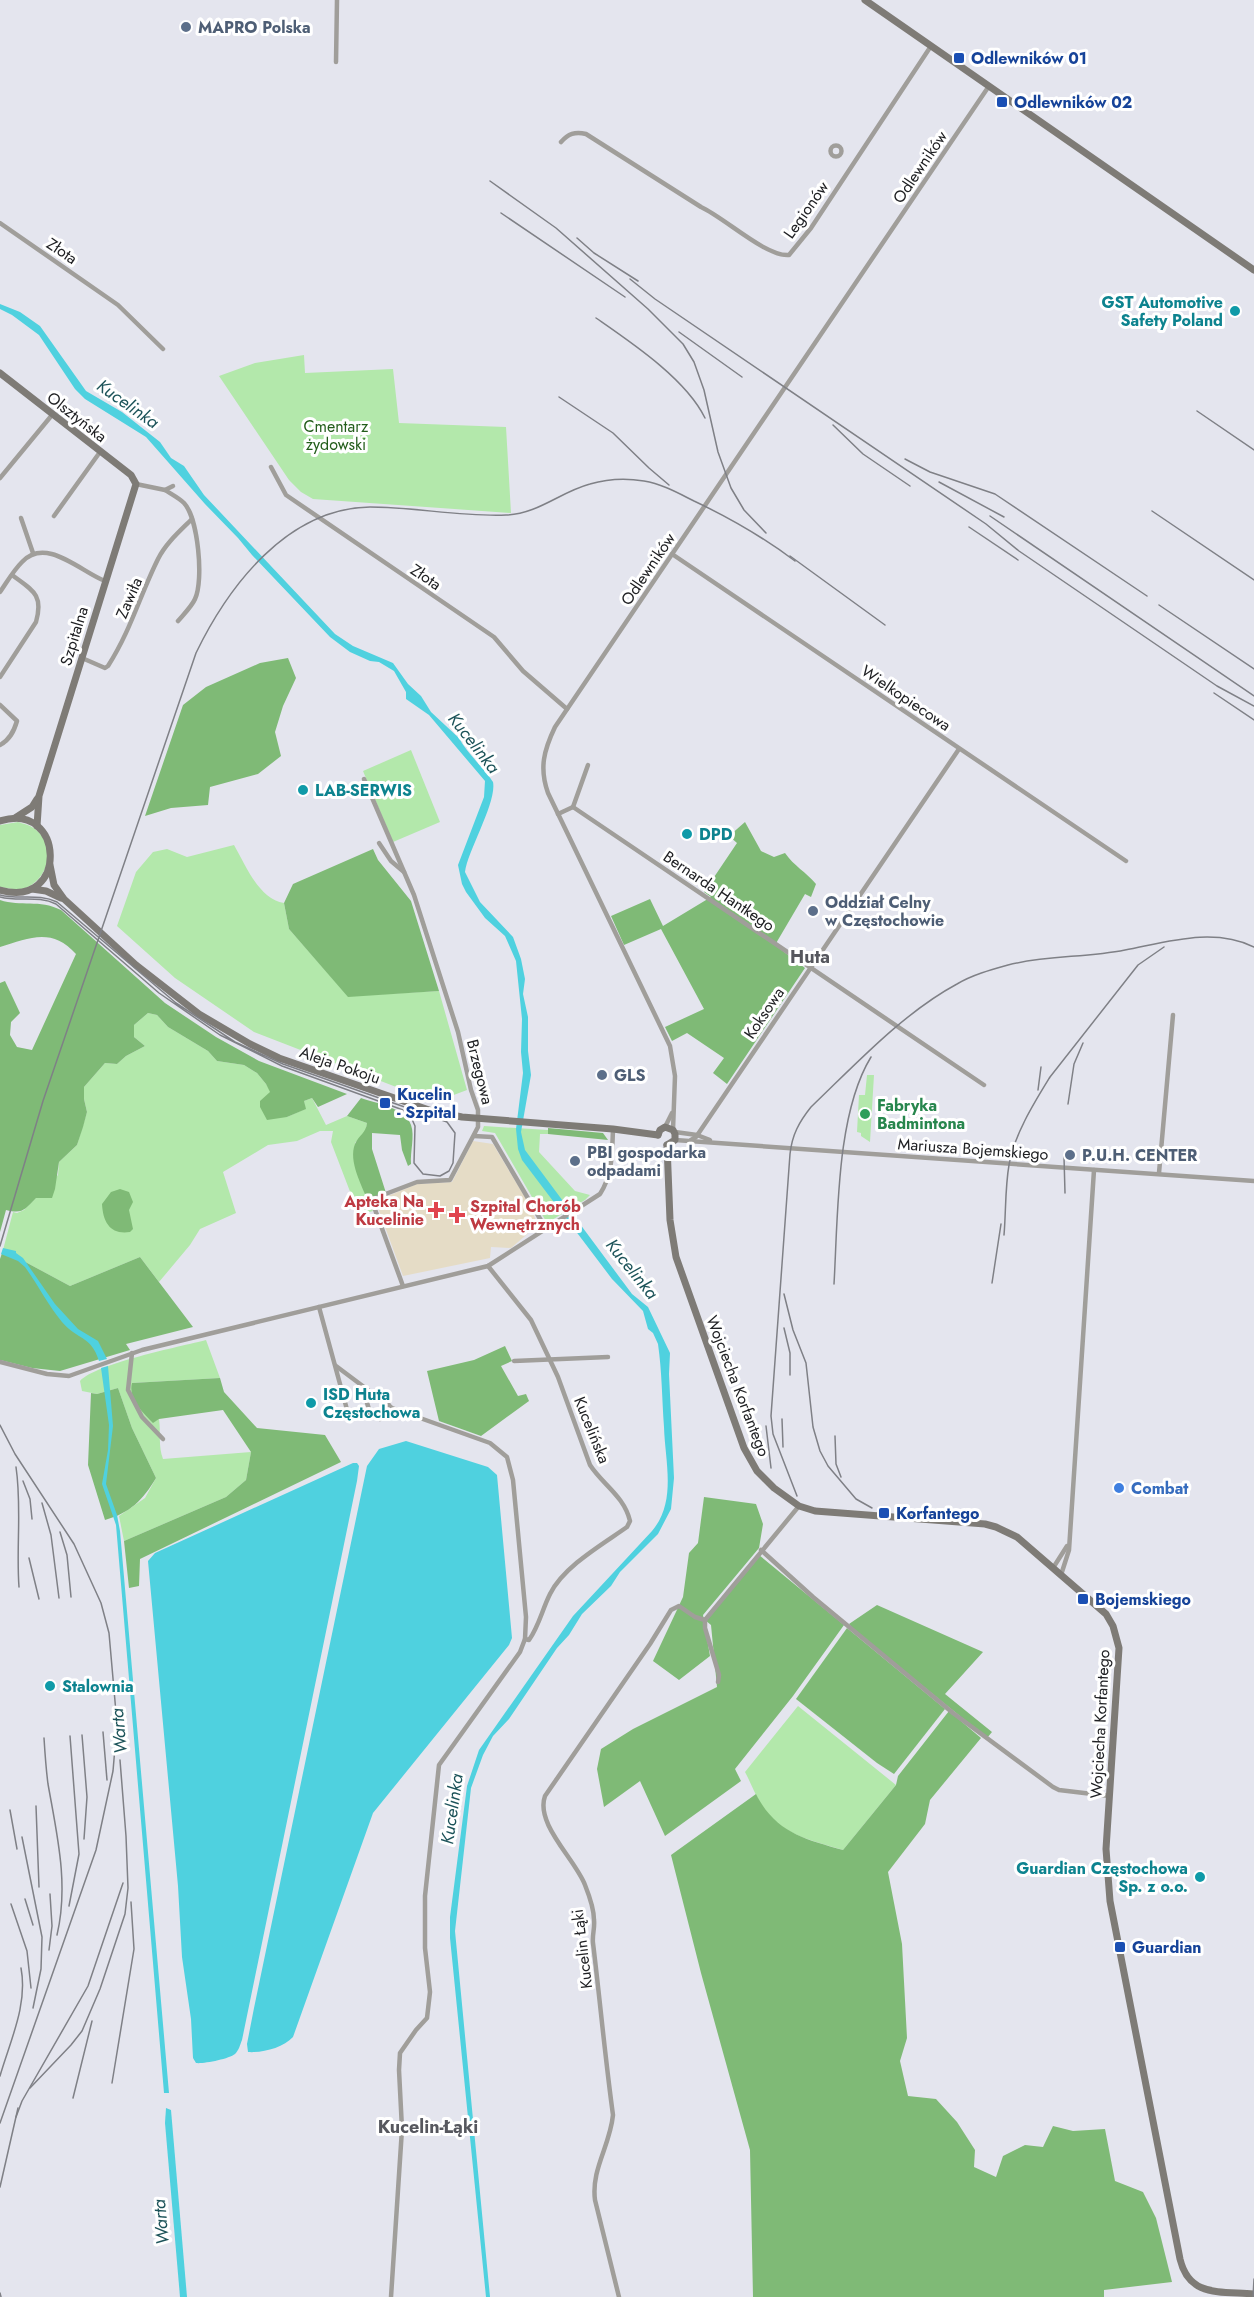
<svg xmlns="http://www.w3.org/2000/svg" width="1254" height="2297" viewBox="0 0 1254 2297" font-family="Jost,sans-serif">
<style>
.medical{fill:#e5dcc6}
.green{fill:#b3e8ab}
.forest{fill:#7fba76}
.water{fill:#4fd1df}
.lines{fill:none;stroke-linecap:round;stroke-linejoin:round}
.street{stroke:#a09e9a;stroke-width:4.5}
.secondary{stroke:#7e7b76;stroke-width:7}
.tram{stroke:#7f8086;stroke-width:1.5}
.rail{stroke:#7f8086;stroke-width:1.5}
.service-dot{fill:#5c6f8a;stroke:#fff;stroke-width:2}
.transit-dot{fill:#1a4fb4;stroke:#fff;stroke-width:2}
.culture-dot{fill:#0f9aa8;stroke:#fff;stroke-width:2}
.leisure-dot{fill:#2e9e5b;stroke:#fff;stroke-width:2}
.health-dot{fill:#e0444e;stroke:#fff;stroke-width:2}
.shop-dot{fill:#3f7fe0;stroke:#fff;stroke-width:2}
.labels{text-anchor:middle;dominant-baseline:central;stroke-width:6;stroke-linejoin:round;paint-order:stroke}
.service-label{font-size:16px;font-weight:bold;fill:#4e5e75;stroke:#fff;text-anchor:start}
.transit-label{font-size:16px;font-weight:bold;fill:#164399;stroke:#fff;text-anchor:start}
.street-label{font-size:16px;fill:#202124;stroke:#fff}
.culture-label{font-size:16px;font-weight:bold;fill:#0d838f;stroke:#fff;text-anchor:start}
.park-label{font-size:16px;fill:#235d1b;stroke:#fff}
.leisure-label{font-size:16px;font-weight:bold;fill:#27864d;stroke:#fff;text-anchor:start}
.health-label{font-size:16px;font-weight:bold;fill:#be3a42;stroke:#fff;text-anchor:end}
.shop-label{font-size:16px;font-weight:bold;fill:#366cbe;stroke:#fff;text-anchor:start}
.water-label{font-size:18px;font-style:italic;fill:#1c5359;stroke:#fff}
.neighbourhood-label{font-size:18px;font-weight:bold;fill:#56575e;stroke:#fff}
</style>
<rect width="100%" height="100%" fill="#e4e5ee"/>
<polygon class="medical" points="473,1141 493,1144 529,1204 538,1225 511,1248 491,1247 490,1258 403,1276 377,1205 378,1200 417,1184 452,1182"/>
<g class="green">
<polygon points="304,355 305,373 393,369 399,423 506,427 511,513 313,499 301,492 289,480 219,376 255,363"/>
<polygon points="411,750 440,822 393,842 363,771"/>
<path d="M18 822C24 824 30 825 35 829 57 845 49 881 23 889 16 891 8 888 0 887V825Z"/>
<path d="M234 845C246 866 259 899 284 903L289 929 348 996 439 991 467 1090 435 1102 254 1032 175 978 117 926 136 872 153 852 167 849 187 857Z"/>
<polygon points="148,1013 157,1015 168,1027 208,1051 217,1061 244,1065 257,1073 266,1084 287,1117 305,1109 304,1101 312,1098 326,1125 347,1116 367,1123 366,1131 355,1143 368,1201 373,1211 359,1215 331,1142 333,1131 320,1131 297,1141 268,1145 223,1172 236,1213 200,1229 190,1245 159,1282 140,1257 70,1286 3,1250 13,1212 17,1213 24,1210 58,1175 59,1162 77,1145 87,1112 84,1099 84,1087 105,1063 117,1064 126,1056 145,1046 134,1037 134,1025"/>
<polygon points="867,1075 874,1075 870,1142 861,1136 861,1133 857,1132 859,1095 865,1095"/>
<polygon points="484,1126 548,1130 548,1134 540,1134 539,1152 575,1191 590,1195 585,1200 547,1223 495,1133 482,1131"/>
<path d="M206 1340 220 1378 132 1383 153 1422 159 1419C161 1433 158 1446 163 1459L251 1452 246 1480 226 1497 124 1541 119 1516 145 1498 156 1478 132 1428 118 1388 97 1394 82 1391 80 1381C97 1363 179 1347 206 1340Z"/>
<path d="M798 1706 896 1785 843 1850C814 1841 778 1834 762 1806 755 1795 751 1783 745 1772Z"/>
</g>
<g class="forest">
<polygon points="288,658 296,678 283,706 275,732 281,756 258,774 210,787 208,805 171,808 145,816 183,705 206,687 260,663"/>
<path d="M745 822 761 851 774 857 785 853C794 866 806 872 816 884L811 897 805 894 775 945 805 968 727 1084 713 1073 724 1058 687 1033 672 1041 665 1027 704 1009 661 929 624 945 611 916 650 899 663 926 711 897 704 892 737 843 729 836Z"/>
<polygon points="373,849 378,860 411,901 439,991 348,997 289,929 284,903 293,884"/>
<path d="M0 900C21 907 39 899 61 910L165 1003 216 1037 259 1061 347 1094 318 1107 312 1098 304 1101 306 1109 287 1117 267 1120 260 1107V1101L270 1092 266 1084 257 1073 244 1065 217 1061 208 1051 168 1027 157 1015 148 1013 134 1025V1037L145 1046 126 1056 117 1064 105 1063 84 1087V1099L87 1112 83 1127 77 1145 59 1162 55 1189 52 1198H36C24 1210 23 1214 6 1210L0 1232V983L5 981 20 1013 11 1022 10 1035 17 1047 32 1050 76 954C52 927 29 938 0 947Z"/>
<path d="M361 1098C375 1103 406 1108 411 1125 415 1136 410 1152 411 1164L408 1166 402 1150 400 1135 372 1133V1149L386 1193 368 1201C362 1186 348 1161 355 1144 359 1135 366 1133 367 1123L347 1116Z"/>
<polygon points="548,1128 603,1133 608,1140 548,1134"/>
<path d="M120 1189 129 1192 133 1202 129 1210 133 1229 130 1232C111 1235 103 1223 102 1204L111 1192Z"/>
<polygon points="3,1250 70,1286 140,1257 193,1327 126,1344 130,1350 60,1371 32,1368 0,1360 0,1259"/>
<polygon points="505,1346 512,1361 501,1366 518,1396 526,1394 529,1401 481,1436 439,1421 427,1371 474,1360"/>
<path d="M220 1378 224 1392 257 1428 325 1435 341 1462 140 1559 139 1586 129 1588 124 1541 226 1497 246 1480 251 1452 223 1410 159 1419 153 1423C142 1412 128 1399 132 1383Z"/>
<path d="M118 1388 132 1428 156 1478C143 1500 130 1513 105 1520L88 1465 91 1393 97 1394Z"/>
<polygon points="704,1497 756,1504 763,1524 759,1548 703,1615 710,1656 679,1680 653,1661 683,1597 689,1553 698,1543"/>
<polygon points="759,1555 844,1625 793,1696 735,1769 741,1781 665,1836 640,1781 604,1807 597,1769 601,1749 633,1729 717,1687 711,1625 705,1620"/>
<polygon points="877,1605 983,1652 945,1694 992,1732 987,1738 854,1630 849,1624"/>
<polygon points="847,1628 945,1709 894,1774 877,1763 796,1699"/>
<path d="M949 1711 981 1738 930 1800 925 1824 888 1872 902 1944 907 2038 900 2061 908 2096 936 2099 957 2122 975 2150 974 2167 996 2177 1003 2156 1025 2145 1043 2147 1053 2126 1073 2131 1105 2129 1115 2181 1143 2192 1156 2218 1172 2282 1104 2290V2297H753L750 2150 701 1973 671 1855 756 1794C775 1832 804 1839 843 1850L896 1785 898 1776Z"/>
</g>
<g class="water">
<path d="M0 304 20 312 40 326 86 391 122 412 160 442 171 458 184 466 204 495 335 634 353 646 393 663 408 684 421 696 431 712 460 739C462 747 487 772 493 782 497 802 468 850 465 872L480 902 513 937 521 959 525 979 523 994 528 1017V1051L531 1075 521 1132 525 1150 632 1294 648 1307 670 1353 669 1374 674 1478 671 1509 658 1534 620 1572 611 1586 582 1614 569 1635 557 1648 509 1719 493 1736 483 1755 471 1788 455 1931 490 2297H486L450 1938V1917L467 1786 479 1750 573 1616 652 1531C677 1501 665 1462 664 1427 662 1399 662 1372 658 1344L653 1333 648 1329 643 1311 612 1279 522 1160 518 1149 516 1129 523 1073 521 1052 522 1019 516 961 505 936 485 918 466 892 462 884 458 865 484 797 485 781 429 715 406 699V692L394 671 379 662 370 661 350 652 330 637 252 555 238 538 205 504 146 437 85 399 75 389 39 335 12 315 0 309Z"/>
<path d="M3 1248 16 1251V1253L23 1258 55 1304 78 1329 98 1341 107 1359 99 1361C91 1335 77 1340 62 1322 48 1305 38 1285 25 1267L18 1261 1 1254Z"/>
<polygon points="108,1366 113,1426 106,1484 117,1515 120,1531 169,2093 164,2093 116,1525 102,1484 108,1450 109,1425 101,1368"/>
<path d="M406 1441 488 1467 497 1475 512 1638 509 1645 373 1813 293 2037C283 2048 262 2053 248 2052L247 2044 254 2008 367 1466 379 1449Z"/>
<path d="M353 1463H357L359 1466 357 1481 242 2040C240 2045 239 2050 235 2054 229 2059 203 2064 196 2063L193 2058 191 2019 182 1957 178 1886 148 1561 155 1553Z"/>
<polygon points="166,2108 171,2110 187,2297 180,2297 165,2123"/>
</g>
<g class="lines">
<g class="street">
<polyline points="336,62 337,0"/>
<path d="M561 142C568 134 575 131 586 134L701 207C725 218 766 257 789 255L811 228 931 46"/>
<circle cx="836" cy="151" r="5.5"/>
<polyline points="0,223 118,305 163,349"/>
<polyline points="271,467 286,495 494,637 523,671 567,709"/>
<polyline points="0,478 52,415"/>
<polyline points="136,484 165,490 173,486"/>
<path d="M165 490C171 494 179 498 184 503 198 518 204 580 195 599 192 606 184 614 178 621"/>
<polyline points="54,516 100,452"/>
<polyline points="21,518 33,553"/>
<polyline points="672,554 1126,861"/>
<path d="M0 592C7 582 13 571 22 562 46 536 81 572 105 581"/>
<path d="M82 658 105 668 108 666C131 630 140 595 158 559 166 543 180 531 192 519"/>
<path d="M0 677 36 622C44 594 32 590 12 575"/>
<path d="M0 705 17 721C14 731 10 740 0 745"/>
<polyline points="364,779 414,895 458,1032 471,1090 478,1110 478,1127 450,1180 417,1182 375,1198 373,1204 403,1286"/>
<polyline points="573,807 588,765"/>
<polyline points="558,814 573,807 984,1085"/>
<polyline points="379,843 391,861 404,872"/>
<polyline points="665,1127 672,1113"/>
<path d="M673 1130 675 1076 670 1046 548 793C539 768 544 750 555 727L989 86"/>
<polyline points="675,1132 697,1135 710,1140"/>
<polyline points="474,1136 492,1137 546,1229"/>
<polyline points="675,1140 1254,1181"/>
<polyline points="691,1140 696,1137 959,749"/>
<polyline points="1159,1173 1173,1015"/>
<path d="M488 1266 531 1320 558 1377 590 1465C603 1485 624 1496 630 1521L627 1527C603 1544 564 1566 550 1594 542 1610 539 1626 529 1640L525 1639"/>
<polyline points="319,1307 349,1417"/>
<polyline points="132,1353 128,1390 142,1417 163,1439"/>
<polyline points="514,1361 608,1357"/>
<path d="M0 1362 47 1374 69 1376 142 1350 488 1266 600 1194C613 1174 612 1152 613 1129"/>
<polyline points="336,1366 392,1408 490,1443 507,1457 513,1480 526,1617 525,1639 520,1652 439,1765 425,1896 425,1948 430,1992 427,2018 416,2030 400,2053 399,2070 402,2129 391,2297"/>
<polyline points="362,1386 371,1416 380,1419 389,1405"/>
<polyline points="761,1550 813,1597 953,1713 1053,1787 1059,1790 1109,1796"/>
<polyline points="1053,1568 1067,1546"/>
<polyline points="1061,1575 1069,1550 1094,1170"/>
<polyline points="718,1682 719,1675 705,1628 705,1620 799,1506"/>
<path d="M619 2297 595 2200C591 2169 610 2146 613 2115 605 2057 600 2000 593 1943 592 1935 595 1928 594 1920 594 1910 589 1895 585 1885 575 1859 535 1824 545 1796L650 1644 671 1610 679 1606 695 1617 705 1620"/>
</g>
<g class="secondary">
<polyline points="865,0 1254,270"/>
<polyline points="0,373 131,475 136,484 39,796 37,826"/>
<polyline points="15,818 32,807 37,799"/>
<path d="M0 821C65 800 69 910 0 890"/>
<polyline points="50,865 54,885 64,899 136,965 199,1014 250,1044 279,1058 432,1111 462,1117 613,1129 658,1135"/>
<polyline points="32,889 46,891 61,898"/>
<polyline points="658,1135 660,1130 665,1127 673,1130 675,1134 675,1140 667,1145"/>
<path d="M667 1145 670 1220 676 1257 744 1448 757 1471 774 1488 799 1506 815 1511 985 1524 996 1527 1017 1537 1106 1614 1113 1626 1119 1648 1106 1849 1110 1901 1180 2259C1189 2297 1219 2291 1254 2294"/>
</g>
<path class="tram" d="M0 895C19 900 38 893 57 902L176 1003 235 1042 283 1064 447 1122 455 1133 453 1163 449 1171 440 1176 423 1174 414 1163 415 1126 411 1117 403 1110 282 1066 220 1035 159 993 56 904C38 895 19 902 0 897"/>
<g class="rail">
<polyline points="490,181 556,228 648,309 683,344 694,362 704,390 718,452 731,488 744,510 766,533"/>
<polyline points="501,213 625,297"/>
<polyline points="577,238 594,253 638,281"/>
<polyline points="630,279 655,299 986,524 1019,551 1217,686 1254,706"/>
<path d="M596 318C632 343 686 379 705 418"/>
<polyline points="679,332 742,377"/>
<polyline points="559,397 613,433 649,468 669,485"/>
<polyline points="1197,411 1254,450"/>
<polyline points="833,425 863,454 910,486"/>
<polyline points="905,459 930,472 995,494 1147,596"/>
<polyline points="939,482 1004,517"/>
<polyline points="1152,511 1254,580"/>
<polyline points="990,516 1254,696"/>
<polyline points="969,527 1018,560"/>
<polyline points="790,556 885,625"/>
<polyline points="1159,605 1254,669"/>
<polyline points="1214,693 1254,720"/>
<polyline points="1038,1090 1041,1067"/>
<polyline points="1068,1104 1074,1064 1083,1043"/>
<polyline points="1064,1157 1065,1193"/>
<path d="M1004 1235C1006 1212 1005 1188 1009 1165 1014 1135 1034 1103 1050 1077L1138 965 1164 947"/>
<path d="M0 1246 43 1101 196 653C229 585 288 508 370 507 415 507 461 517 506 515 538 514 560 492 590 484 607 479 626 478 644 481 662 484 678 493 694 501 730 518 763 537 795 561"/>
<polyline points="992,1283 1001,1224"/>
<path d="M834 1284C838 1217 836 1114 871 1057"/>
<polyline points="784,1294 793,1330 806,1363 813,1427 820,1451 828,1466 856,1499 872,1508"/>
<polyline points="784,1328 790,1353 790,1375"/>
<polyline points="782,1419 783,1447"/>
<polyline points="0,1425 15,1454 74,1544 101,1603 109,1633 117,1724 113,1771 96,1850 0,2123"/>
<polyline points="766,1426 771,1468"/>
<polyline points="835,1436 836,1464 841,1477"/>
<path d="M16 1467C22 1507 16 1547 19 1587"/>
<polyline points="23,1481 30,1499 32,1519"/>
<path d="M797 1496 773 1434 771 1416 790 1154C792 1135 799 1122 811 1107 855 1065 903 1013 957 984 972 975 990 970 1008 965 1046 955 1086 958 1125 950 1167 942 1213 927 1254 947"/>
<polyline points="42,1503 51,1535 59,1598"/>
<polyline points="60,1532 67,1555 71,1597"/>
<polyline points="29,1558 39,1599"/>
<polyline points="103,1732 107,1780"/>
<polyline points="82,1735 87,1797 84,1839"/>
<path d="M44 1738C45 1754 46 1769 48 1784 57 1835 69 1884 57 1935"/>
<polyline points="36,1806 39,1887"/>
<polyline points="10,1810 17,1849"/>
<polyline points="22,1837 42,1937 41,1969 33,2008"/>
<polyline points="25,1899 33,1925"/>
<polyline points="11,1904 27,1951 31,1988"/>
<polyline points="69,1906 79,1854 70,1736"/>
<polyline points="49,1950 52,1926 50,1894"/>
<path d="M0 2076C10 2041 28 2005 21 1968"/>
<polyline points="112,2083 134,1949 131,1902"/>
<polyline points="30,2088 71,2045 82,2031 100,1989 125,1914 128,1888 126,1836 120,1760"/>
<polyline points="73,2098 92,2021"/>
<polyline points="16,2117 22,2101 88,1986 123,1883"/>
<polyline points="0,2187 18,2108"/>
<polyline points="0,2293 1,2297"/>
<polyline points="1253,2297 1254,2279"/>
</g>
</g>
<g class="service-dot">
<circle cx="186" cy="27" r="6"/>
<circle cx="813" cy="911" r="6"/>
<circle cx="602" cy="1075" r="6"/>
<circle cx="1070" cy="1155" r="6"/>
<circle cx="575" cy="1161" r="6"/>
</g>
<g class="transit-dot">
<rect x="953" y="52" width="12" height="12" rx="3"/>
<rect x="996" y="96" width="12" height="12" rx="3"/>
<rect x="379" y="1097" width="12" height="12" rx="3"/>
<rect x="878" y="1507" width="12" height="12" rx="3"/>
<rect x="1077" y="1593" width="12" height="12" rx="3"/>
<rect x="1114" y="1941" width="12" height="12" rx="3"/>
</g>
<g class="culture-dot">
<circle cx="1235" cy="311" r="6"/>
<circle cx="303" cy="790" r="6"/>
<circle cx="687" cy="834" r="6"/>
<circle cx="311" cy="1403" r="6"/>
<circle cx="50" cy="1686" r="6"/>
<circle cx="1200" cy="1877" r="6"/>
</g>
<circle class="leisure-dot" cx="865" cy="1114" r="6"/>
<g class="health-dot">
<path d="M433 1201h6v6h6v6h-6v6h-6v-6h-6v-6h6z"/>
<path d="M454 1206h6v6h6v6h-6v6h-6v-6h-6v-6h6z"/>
</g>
<circle class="shop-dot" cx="1119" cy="1488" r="6"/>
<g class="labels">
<g class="service-label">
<text x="198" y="27">MAPRO Polska</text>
<text x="825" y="902">Oddział Celny<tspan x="825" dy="18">w Częstochowie</tspan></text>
<text x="614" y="1075">GLS</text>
<text x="587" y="1152">PBI gospodarka<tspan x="587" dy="18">odpadami</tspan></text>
<text x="1082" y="1155">P.U.H. CENTER</text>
</g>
<g class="transit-label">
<text x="971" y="58">Odlewników 01</text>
<text x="1014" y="102">Odlewników 02</text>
<text x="397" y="1094">Kucelin<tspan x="397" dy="18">- Szpital</tspan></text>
<text x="896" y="1513">Korfantego</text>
<text x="1095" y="1599">Bojemskiego</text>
<text x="1132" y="1947">Guardian</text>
</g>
<g class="street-label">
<text transform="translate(920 167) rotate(-56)">Odlewników</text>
<text transform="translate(806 210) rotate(-55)">Legionów</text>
<text transform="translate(62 251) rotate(34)">Złota</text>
<text transform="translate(77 417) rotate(38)">Olsztyńska</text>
<text transform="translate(648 569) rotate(-56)">Odlewników</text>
<text transform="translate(426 577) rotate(34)">Złota</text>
<text transform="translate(129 598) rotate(-67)">Zawiła</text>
<text transform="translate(74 636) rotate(-73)">Szpitalna</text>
<text transform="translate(906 698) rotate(34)">Wielkopiecowa</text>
<text transform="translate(719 891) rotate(34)">Bernarda Hantkego</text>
<text transform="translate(764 1013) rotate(-56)">Koksowa</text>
<text transform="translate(340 1065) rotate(19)">Aleja Pokoju</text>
<text transform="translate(480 1072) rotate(76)">Brzegowa</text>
<text transform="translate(973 1149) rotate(4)">Mariusza Bojemskiego</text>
<text transform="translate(738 1386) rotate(69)">Wojciecha Korfantego</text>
<text transform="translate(592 1430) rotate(68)">Kucelińska</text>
<text transform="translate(1100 1724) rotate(-87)">Wojciecha Korfantego</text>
<text transform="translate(582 1949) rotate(-97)">Kucelin Łąki</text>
</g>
<g class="culture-label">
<text x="1223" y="302" text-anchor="end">GST Automotive<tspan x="1223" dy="18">Safety Poland</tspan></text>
<text x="315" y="790">LAB-SERWIS</text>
<text x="699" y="834">DPD</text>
<text x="323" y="1394">ISD Huta<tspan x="323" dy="18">Częstochowa</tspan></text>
<text x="62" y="1686">Stalownia</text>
<text x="1188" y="1868" text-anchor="end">Guardian Częstochowa<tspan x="1188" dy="18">Sp. z o.o.</tspan></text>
</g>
<g class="park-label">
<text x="336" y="426">Cmentarz<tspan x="336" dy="18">żydowski</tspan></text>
</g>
<g class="leisure-label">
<text x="877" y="1105">Fabryka<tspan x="877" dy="18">Badmintona</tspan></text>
</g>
<g class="health-label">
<text x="424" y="1201">Apteka Na<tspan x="424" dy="18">Kucelinie</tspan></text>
<text x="470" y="1206" text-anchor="start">Szpital Chorób<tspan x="470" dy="18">Wewnętrznych</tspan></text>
</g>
<g class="shop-label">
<text x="1131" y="1488">Combat</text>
</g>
<g class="water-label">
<text transform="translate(128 404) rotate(35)">Kucelinka</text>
<text transform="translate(474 743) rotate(52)">Kucelinka</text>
<text transform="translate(632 1269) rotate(51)">Kucelinka</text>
<text transform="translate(119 1731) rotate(-95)">Warta</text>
<text transform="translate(452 1809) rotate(-82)">Kucelinka</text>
<text transform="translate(161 2222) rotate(-95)">Warta</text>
</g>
<g class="neighbourhood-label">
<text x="810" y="957">Huta</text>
<text x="428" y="2127">Kucelin-Łąki</text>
</g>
</g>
</svg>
